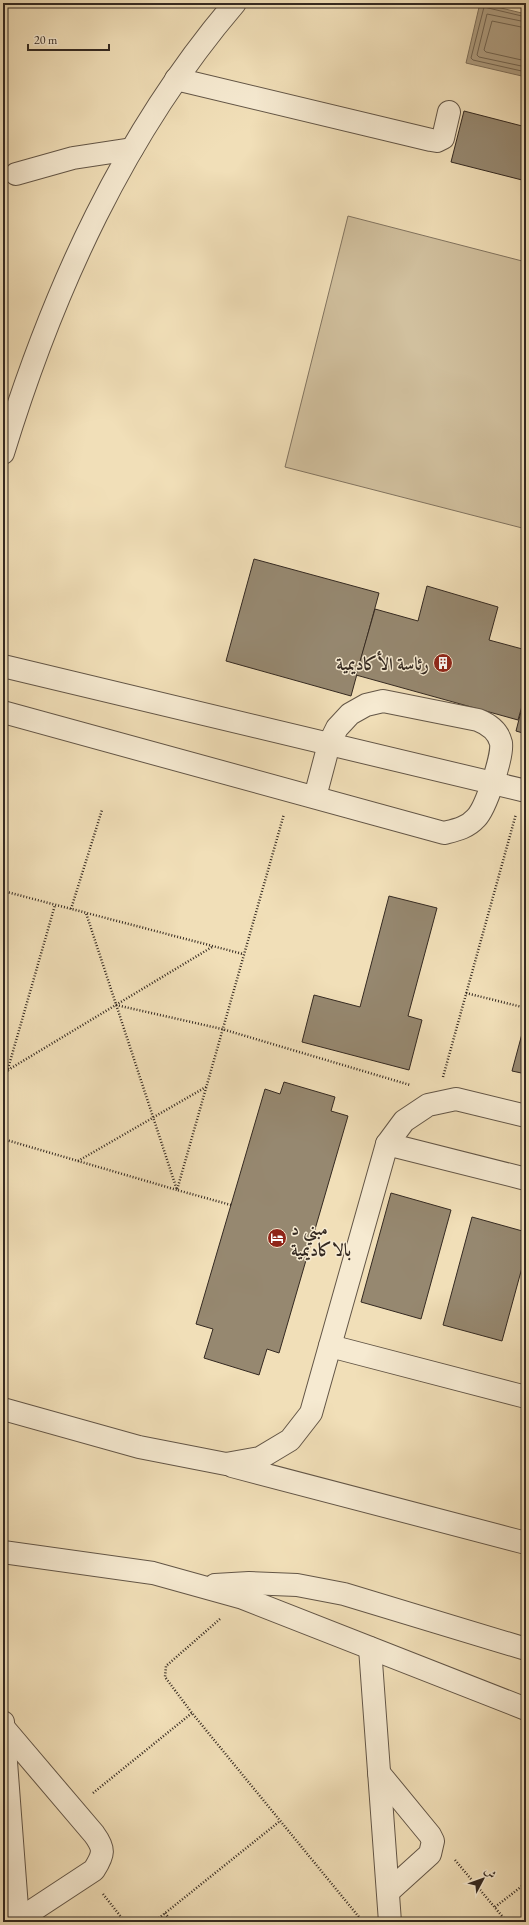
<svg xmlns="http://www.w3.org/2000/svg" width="529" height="1925" viewBox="0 0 529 1925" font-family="'EB Garamond',Amiri,serif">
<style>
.green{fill:#d1c09e;stroke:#827460}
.water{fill:#b1a185;stroke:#7f715d}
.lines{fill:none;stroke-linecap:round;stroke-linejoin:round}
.shore{stroke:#726553;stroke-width:1}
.building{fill:#968870;stroke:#342921}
.minor-casing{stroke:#635647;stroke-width:24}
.path{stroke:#342921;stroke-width:2.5;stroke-dasharray:1 2;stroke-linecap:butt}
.minor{stroke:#f6ead1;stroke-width:22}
.labels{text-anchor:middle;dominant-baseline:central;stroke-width:3;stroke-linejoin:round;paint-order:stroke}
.poi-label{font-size:18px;font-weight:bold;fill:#342921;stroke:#f6ead1;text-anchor:end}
</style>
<rect width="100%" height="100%" fill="#f1dfb8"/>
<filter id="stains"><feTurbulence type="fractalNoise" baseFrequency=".005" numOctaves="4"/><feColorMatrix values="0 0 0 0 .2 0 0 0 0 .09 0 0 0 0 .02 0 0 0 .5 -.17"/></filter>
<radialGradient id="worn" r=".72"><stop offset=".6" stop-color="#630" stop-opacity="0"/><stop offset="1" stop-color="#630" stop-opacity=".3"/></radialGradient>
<polygon class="green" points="348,216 526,262 526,529 285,467"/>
<polygon class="water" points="480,3 526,14 526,77 466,63"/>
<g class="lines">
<g class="shore">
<polyline points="526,17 484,7 471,58 473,60 526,72"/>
<polyline points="526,22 487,14 477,55 479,57 526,67"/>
<polyline points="526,28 492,21 484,50 486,52 526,61"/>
</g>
</g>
<g class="building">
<polygon points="464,111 526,127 526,181 451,162"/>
<polygon points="254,559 379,593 351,696 226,661"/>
<polygon points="427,586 498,607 489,640 526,650 526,692 518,720 356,675 375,609 418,621"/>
<polygon points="526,692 526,734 516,731"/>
<polygon points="389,896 437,908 408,1016 422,1020 409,1070 302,1042 314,995 360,1007"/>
<polygon points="526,1019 526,1074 512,1071"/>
<polygon points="284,1082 335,1097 331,1111 348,1116 279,1353 267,1349 259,1375 204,1358 213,1329 196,1324 265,1089 280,1094"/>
<polygon points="391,1193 451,1210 421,1319 361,1302"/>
<polygon points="472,1217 526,1232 526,1253 502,1341 443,1325"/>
</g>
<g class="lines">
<defs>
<g id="minor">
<polyline points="176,79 431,140 437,141 443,138 449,112"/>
<polyline points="16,174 73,158 132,149"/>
<path d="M3 453C53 290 124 133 235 3"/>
<polyline points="3,666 526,791"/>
<path d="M3 712 444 833C456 830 467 828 476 818 486 808 503 756 501 743 498 730 488 724 478 720L383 701 366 705 350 714 337 728 329 744 315 797"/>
<polyline points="387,1144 526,1179"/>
<polyline points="330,1346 526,1397"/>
<polyline points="3,1409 139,1447 226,1464 260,1458 290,1440 311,1413 387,1144 404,1121 428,1105 456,1099 526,1116"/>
<polyline points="232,1466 526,1543"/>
<polyline points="3,1552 153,1573 243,1598 526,1709"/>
<polyline points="215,1585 249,1583 297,1585 344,1594 526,1649"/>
<polyline points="370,1648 390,1922"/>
<polyline points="3,1722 18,1921"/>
<path d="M3 1727 94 1834C105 1849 104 1854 94 1870L18 1920 3 1900"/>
<polyline points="379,1773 430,1835 433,1841 430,1854 388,1892"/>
</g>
</defs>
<use href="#minor" class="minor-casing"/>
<g class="path">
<polyline points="3,891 243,954"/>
<polyline points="71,909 102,810"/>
<polyline points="466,993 526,1008"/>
<polyline points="116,1005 222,1029 410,1085"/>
<polyline points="8,1070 212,947"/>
<polyline points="443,1077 516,814"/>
<polyline points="3,1086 55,905"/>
<polyline points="3,1139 177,1190 86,913"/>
<polyline points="78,1161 206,1087"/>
<polyline points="231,1205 177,1190 284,814"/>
<polyline points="220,1619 166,1666 165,1677 192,1713 363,1922"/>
<polyline points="93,1793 192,1713"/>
<polyline points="455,1860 507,1922"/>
<polyline points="103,1894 125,1922"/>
<polyline points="495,1907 526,1883"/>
<polyline points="165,1913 172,1922"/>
<polyline points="154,1922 280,1821"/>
</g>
<use href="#minor" class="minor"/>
</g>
<defs>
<symbol id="building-disc" viewBox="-11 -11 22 22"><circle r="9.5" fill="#8f2418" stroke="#f6ead1"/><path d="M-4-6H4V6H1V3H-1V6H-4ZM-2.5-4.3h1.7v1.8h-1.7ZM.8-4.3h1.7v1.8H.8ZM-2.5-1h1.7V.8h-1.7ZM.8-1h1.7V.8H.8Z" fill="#fff"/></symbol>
<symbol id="hotel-disc" viewBox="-11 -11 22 22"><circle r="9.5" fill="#8f2418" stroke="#f6ead1"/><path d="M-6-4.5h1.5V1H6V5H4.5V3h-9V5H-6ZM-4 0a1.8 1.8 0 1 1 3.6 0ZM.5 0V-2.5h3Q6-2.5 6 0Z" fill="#fff"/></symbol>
</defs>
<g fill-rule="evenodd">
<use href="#building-disc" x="432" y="652" width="22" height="22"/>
<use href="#hotel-disc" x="266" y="1227" width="22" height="22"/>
</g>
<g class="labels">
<g class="poi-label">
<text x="429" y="663">رئاسة الأكاديمية</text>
<text x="291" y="1228" text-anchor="start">مبني د<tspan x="291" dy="21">بالاكاديمية</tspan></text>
</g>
</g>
<rect width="529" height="1925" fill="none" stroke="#f1dfb8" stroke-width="16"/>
<rect x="4" y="4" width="521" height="1917" fill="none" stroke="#342921" stroke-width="2"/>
<rect x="8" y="8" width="513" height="1909" fill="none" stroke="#342921"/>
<g transform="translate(483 1879) rotate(49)" stroke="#f6ead1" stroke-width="3" paint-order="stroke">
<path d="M0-3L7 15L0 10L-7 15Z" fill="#342921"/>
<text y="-6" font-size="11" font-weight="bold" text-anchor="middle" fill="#342921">ش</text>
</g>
<path d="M28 44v6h81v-6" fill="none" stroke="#342921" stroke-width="2"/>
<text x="34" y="44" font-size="12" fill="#342921" stroke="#f6ead1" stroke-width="3" paint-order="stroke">20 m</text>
<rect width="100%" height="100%" filter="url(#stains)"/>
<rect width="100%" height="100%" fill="url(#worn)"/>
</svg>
